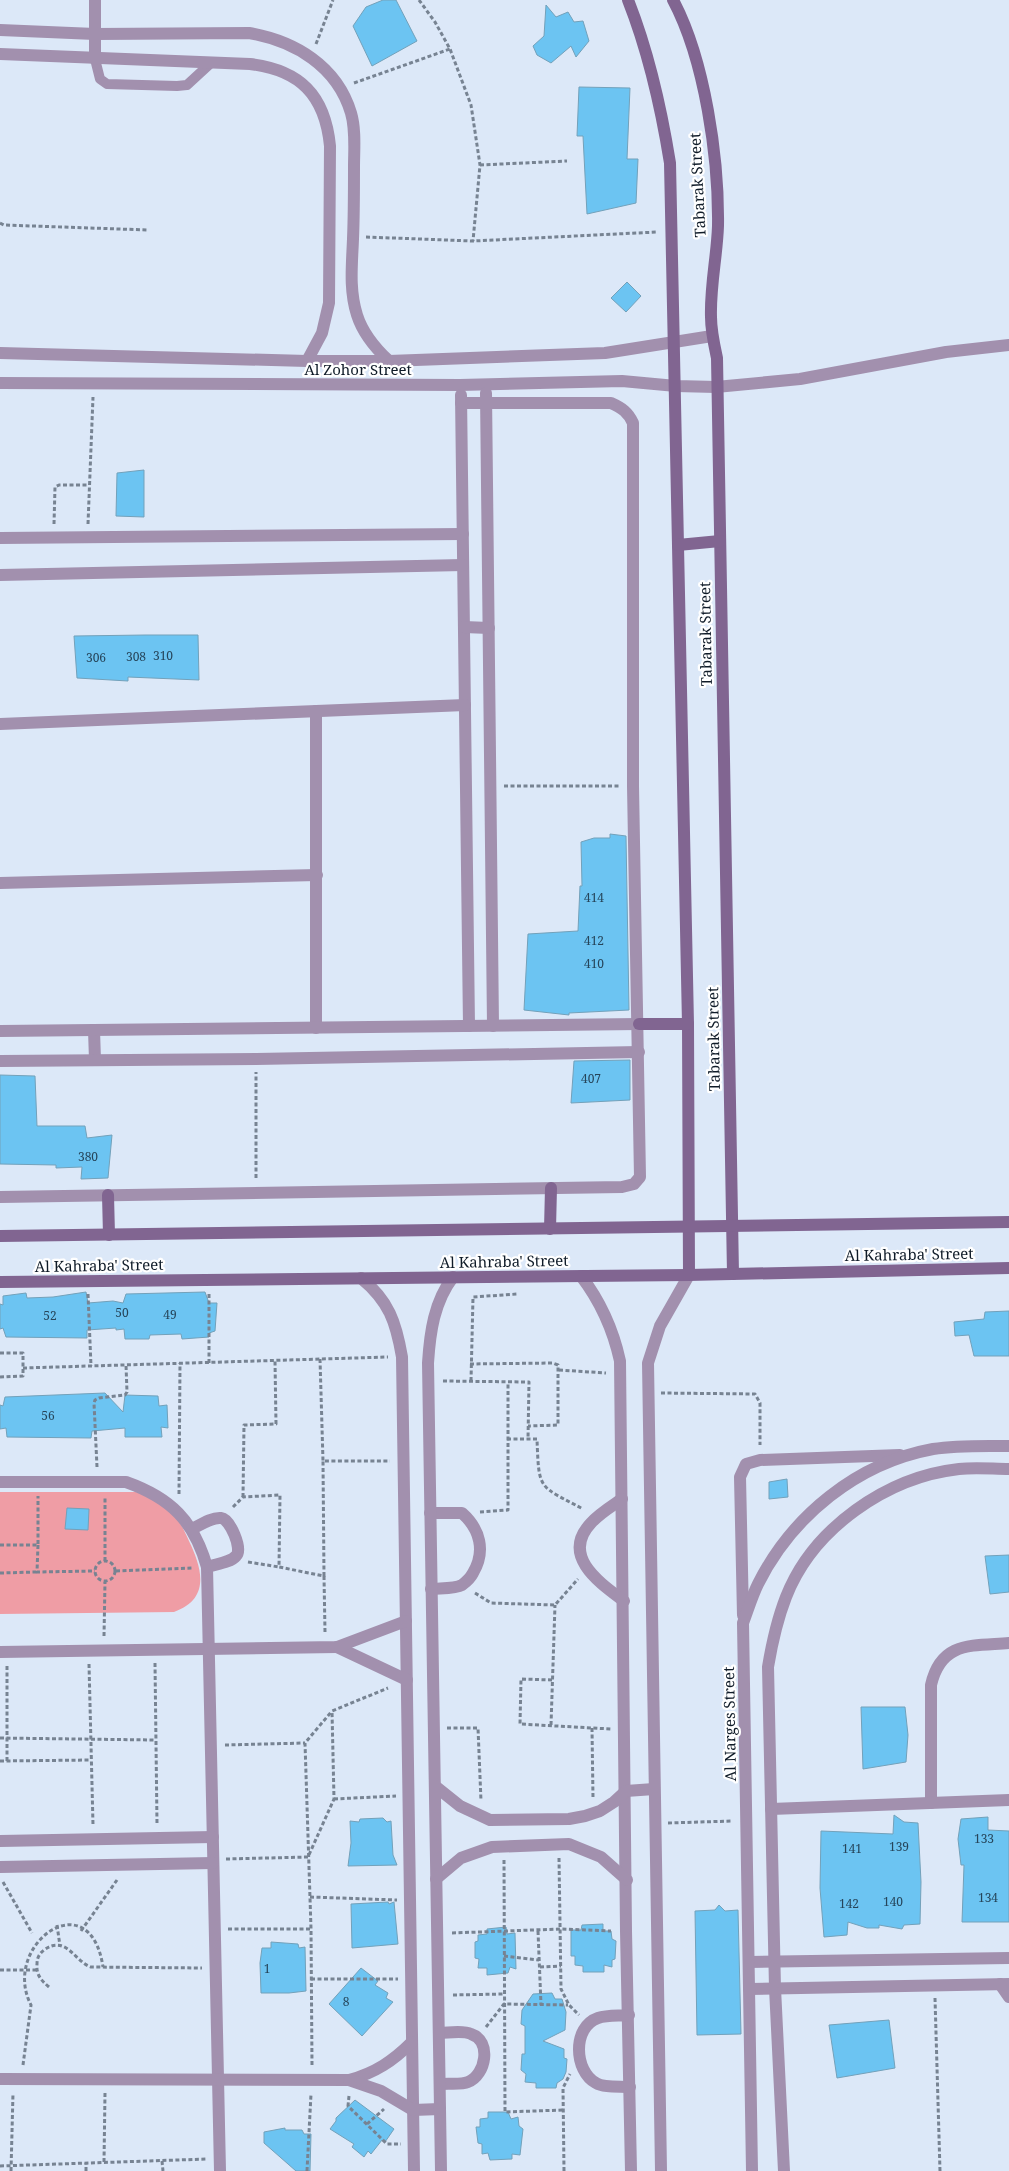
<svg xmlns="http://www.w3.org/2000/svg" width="1009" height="2171" viewBox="0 0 1009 2171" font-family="'Noto Serif',serif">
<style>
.green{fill:#ef9da5}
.building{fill:#6cc4f2;stroke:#73a1ba}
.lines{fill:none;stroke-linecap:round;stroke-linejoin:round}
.path{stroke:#778392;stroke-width:3;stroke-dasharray:4 2.5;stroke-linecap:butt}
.lane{stroke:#a290ae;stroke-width:10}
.street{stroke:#a290ae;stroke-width:12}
.secondary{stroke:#816591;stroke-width:12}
.labels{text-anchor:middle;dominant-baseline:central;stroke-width:4.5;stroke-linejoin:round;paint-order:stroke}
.number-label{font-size:12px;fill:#26455a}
.street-label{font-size:15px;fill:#0f1b28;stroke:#fff}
</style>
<rect width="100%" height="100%" fill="#dce8f8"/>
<path class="green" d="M0 1492H136C152 1496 167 1508 178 1520 182 1526 186 1534 189 1541 202 1568 211 1599 174 1612L0 1614Z"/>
<g class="building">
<polygon points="383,0 396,0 417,41 372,66 353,26 366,7"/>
<polygon points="546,5 556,17 568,12 574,22 583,21 589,41 576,57 571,46 551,63 537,55 533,46 544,36"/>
<polygon points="579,87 630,88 627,159 638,159 636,203 587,214 583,136 577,136"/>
<polygon points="627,282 641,296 626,312 611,298"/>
<polygon points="144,470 144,517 116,516 117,473"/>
<polygon points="145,635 198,635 199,680 128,677 128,681 77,678 74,636"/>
<polygon points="610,834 626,836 629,1010 569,1013 569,1015 524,1010 528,934 578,931 580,886 582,886 581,842 594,838 610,838"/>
<polygon points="630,1060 630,1100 571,1103 574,1061"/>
<polygon points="0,1075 35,1076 37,1126 85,1126 87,1138 112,1135 108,1178 81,1179 82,1167 56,1168 56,1165 0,1164"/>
<polygon points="86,1292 88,1303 113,1301 123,1303 126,1294 205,1292 209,1303 217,1303 215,1331 209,1333 209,1337 182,1339 181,1334 150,1335 149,1339 125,1339 124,1329 116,1330 116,1328 87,1330 87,1338 6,1337 3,1328 0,1329 0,1304 3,1305 3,1296 26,1293 27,1298 53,1297"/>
<polygon points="1009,1311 1009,1356 974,1356 969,1335 955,1336 954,1322 984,1319 985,1312"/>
<polygon points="105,1393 123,1412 125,1395 158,1396 159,1406 167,1405 168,1428 161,1427 162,1437 125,1437 125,1428 92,1431 91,1438 7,1437 6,1428 0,1429 0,1405 3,1406 5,1397"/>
<polygon points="787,1479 788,1497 769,1499 769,1482"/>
<polygon points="67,1508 89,1509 88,1530 65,1529"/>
<polygon points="1009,1555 1009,1592 990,1594 985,1556"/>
<polygon points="861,1707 905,1707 908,1735 906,1762 863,1769"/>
<polygon points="894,1815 904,1822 918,1823 921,1882 920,1924 904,1925 902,1929 879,1925 879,1928 867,1928 848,1922 847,1935 824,1937 820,1888 821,1831 893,1834"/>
<polygon points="988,1817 988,1830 1009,1831 1009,1922 962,1922 964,1865 961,1865 958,1839 961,1819"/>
<polygon points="383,1818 387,1822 391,1821 393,1855 397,1865 348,1866 351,1843 350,1821 359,1822 360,1819"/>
<polygon points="388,1902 389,1904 394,1902 398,1944 352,1948 351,1904"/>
<polygon points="719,1905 725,1911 738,1910 741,2034 697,2035 695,1911 715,1910"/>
<polygon points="603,1924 603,1931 611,1931 612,1939 616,1941 615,1959 612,1960 612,1967 604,1965 604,1972 583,1972 583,1966 575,1965 575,1956 571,1956 571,1930 581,1930 582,1925"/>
<polygon points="506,1927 507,1934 515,1933 516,1969 510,1967 508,1973 487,1975 487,1968 478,1968 479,1959 475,1958 475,1942 478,1941 478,1935 487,1934 487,1929"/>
<polygon points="271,1942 298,1944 299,1948 305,1947 306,1991 289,1993 261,1993 260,1963 262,1948 271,1948"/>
<polygon points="361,1968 378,1981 375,1985 388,1993 386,1998 393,2002 362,2036 329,2004"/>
<polygon points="552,1993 555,1999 562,1999 566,2012 565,2030 543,2041 564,2049 564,2058 567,2059 566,2072 563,2079 557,2083 556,2088 536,2088 536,2083 525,2082 526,2074 521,2070 522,2054 525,2054 525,2026 521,2024 522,2010 533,1994"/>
<polygon points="889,2020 895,2068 837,2078 829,2025"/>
<polygon points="355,2100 394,2129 385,2142 382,2140 371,2154 368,2151 364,2157 352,2147 354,2144 330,2129 336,2121 336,2118"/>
<polygon points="488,2112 508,2112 511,2119 518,2117 519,2126 523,2129 520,2155 512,2154 512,2159 490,2160 488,2153 482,2154 482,2144 478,2143 476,2127 480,2127 480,2119 488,2118"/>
<polygon points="285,2128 285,2130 302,2130 304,2134 311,2134 310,2171 296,2171 264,2143 264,2132"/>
</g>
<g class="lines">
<g class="path">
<polyline points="419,0 435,22 450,49 471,105 480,165 473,241"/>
<polyline points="316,44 333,0"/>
<polyline points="354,83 450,49"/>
<polyline points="480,165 567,161"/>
<polyline points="0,223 4,225 148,230"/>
<polyline points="366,237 473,241 657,232"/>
<polyline points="54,524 55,487 59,485 88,485"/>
<polyline points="88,524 93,397"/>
<polyline points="504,786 620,786"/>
<polyline points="256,1178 256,1072"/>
<polyline points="88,1294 91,1366"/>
<polyline points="0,1353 23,1353 23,1376 0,1377"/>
<polyline points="320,1359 323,1461"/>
<polyline points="209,1363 209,1293"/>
<polyline points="470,1364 553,1363 558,1365 558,1425 528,1426"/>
<polyline points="23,1368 388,1357"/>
<polyline points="559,1370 606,1373"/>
<polyline points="443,1381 529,1382 528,1439"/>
<polyline points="471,1381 473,1297 518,1294"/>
<polyline points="661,1393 755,1394 760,1403 760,1445"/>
<path d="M507 1439H537C539 1491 538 1485 583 1509"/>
<polyline points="97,1467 94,1403 95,1400 99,1398 125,1395 127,1392 126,1365"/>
<polyline points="179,1494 180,1363"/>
<polyline points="243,1497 244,1425 276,1424 275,1361"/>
<polyline points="233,1507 243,1497 280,1495 279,1567 324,1576 323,1461 390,1461"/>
<polyline points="480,1512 508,1510 508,1382"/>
<polyline points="0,1545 38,1545 38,1496"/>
<polyline points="38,1545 37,1572 95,1571"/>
<circle cx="105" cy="1571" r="10"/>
<polyline points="105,1561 105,1496"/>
<polyline points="248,1562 279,1567"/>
<polyline points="116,1571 193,1568"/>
<polyline points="0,1573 37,1572"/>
<polyline points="324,1576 325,1632"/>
<polyline points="475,1593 491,1603 555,1605 578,1579"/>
<polyline points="104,1636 105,1582"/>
<polyline points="155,1663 157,1824"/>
<polyline points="89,1664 93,1825"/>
<polyline points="552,1680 521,1679 520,1724 611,1729"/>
<polyline points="551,1725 555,1605"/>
<polyline points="447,1728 478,1728 481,1801"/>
<polyline points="592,1728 593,1798"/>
<polyline points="0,1738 156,1740"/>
<polyline points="225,1745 305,1743"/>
<polyline points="0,1761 91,1760"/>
<polyline points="7,1761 7,1665"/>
<polyline points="334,1799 396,1796"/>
<polyline points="668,1823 732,1821"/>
<polyline points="559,1858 561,1989 569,2005 579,2015"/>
<polyline points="226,1859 308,1857 334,1799 332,1711 388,1688"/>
<polyline points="504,1860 505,2112 563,2110"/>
<polyline points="3,1882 32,1933"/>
<polyline points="310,1897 397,1900"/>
<polyline points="57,1925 60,1946"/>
<polyline points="228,1929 311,1929"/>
<polyline points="81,1931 117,1880"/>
<polyline points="538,1931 541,2005"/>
<polyline points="452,1933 560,1929 611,1931"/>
<polyline points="504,1956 539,1960"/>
<polyline points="540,1967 561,1966"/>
<polyline points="0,1970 36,1970"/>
<polyline points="311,1979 398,1979"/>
<path d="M49 1987C41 1980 36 1975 37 1964 37 1958 39 1954 44 1950 66 1934 75 1962 91 1967L202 1968"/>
<polyline points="453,1995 504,1994"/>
<polyline points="935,1998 940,2171"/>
<polyline points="486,2027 504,2004 568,2005"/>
<path d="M23 2065 31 2005C0 1945 90 1880 103 1967"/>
<polyline points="312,2065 311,1929 305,1743 332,1711"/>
<polyline points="349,2096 348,2106 387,2144 401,2144"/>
<polyline points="367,2124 384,2109"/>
<polyline points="162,2161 163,2171"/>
<polyline points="104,2162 105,2093"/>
<polyline points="0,2166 207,2159"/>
<polyline points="11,2171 13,2093"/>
<polyline points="86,2171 86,2163"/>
<polyline points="307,2171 311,2094"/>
<polyline points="564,2171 563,2088 570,2074"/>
</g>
<polyline class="lane" points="95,59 100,79 107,84 177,86 187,85 212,62"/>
<g class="street">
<path d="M0 30 95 34 249 33C295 41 337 66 351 113 356 130 354 150 354 167 354 191 354 215 353 239 352 265 349 290 357 315 363 334 375 348 389 361"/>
<path d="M0 54 250 64C300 70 325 95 330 146L329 303 322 333 307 361"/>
<polyline points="95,59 95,0"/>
<polyline points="0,353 307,361 389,361 605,353 712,336"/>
<polyline points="0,383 460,385 622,381 676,386 716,387 800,379 946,352 1009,345"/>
<polyline points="486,393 493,1026"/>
<polyline points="461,395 469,1026"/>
<polyline points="0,538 463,534"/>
<polyline points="0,575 463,565"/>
<polyline points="464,627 489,628"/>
<polyline points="0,724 465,705"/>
<polyline points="0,883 317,875"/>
<polyline points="316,1028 316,711"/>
<polyline points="94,1030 95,1060"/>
<polyline points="0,1031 639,1024"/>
<polyline points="0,1061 256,1059 639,1052"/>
<path d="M0 1197 622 1187 634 1184 640 1177 633 786V423C628 412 622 408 611 403H461"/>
<path d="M581 1276C601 1302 613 1329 620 1361L626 1931 631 2171"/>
<path d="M361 1278C389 1301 396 1322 402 1357L414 2171"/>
<path d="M0 1482H126C171 1498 194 1521 207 1567L220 2171"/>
<path d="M622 1499C612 1506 600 1513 591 1523 560 1556 600 1583 624 1601"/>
<path d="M430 1513H462C480 1529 486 1551 473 1573 471 1577 466 1582 462 1585 455 1589 440 1588 431 1589"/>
<path d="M192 1529C200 1525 212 1517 221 1518 230 1519 243 1549 236 1556 230 1563 215 1564 207 1567"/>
<polyline points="743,1615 740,1477 746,1464 760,1460 900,1455"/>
<polyline points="337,1647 407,1680"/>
<polyline points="0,1652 337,1647 406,1621"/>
<polyline points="435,1786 460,1806 490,1820 569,1819 585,1816 600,1811 614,1802 626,1791 654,1789"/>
<path d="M931 1803V1685C941 1641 972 1646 1009 1643"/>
<polyline points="771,1809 1009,1800"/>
<polyline points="0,1841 213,1837"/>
<polyline points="0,1867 213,1863"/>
<polyline points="436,1879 461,1858 492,1847 569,1844 601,1857 627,1880"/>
<polyline points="749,1962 1009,1958"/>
<polyline points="1000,1984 1009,1997"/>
<polyline points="749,1989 1009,1984"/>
<path d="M629 2015C619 2016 607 2015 598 2018 572 2027 574 2071 596 2083 604 2088 621 2086 630 2087"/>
<path d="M440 2033C448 2033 463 2030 471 2034 492 2041 486 2075 468 2082 461 2085 449 2083 441 2084"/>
<path d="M0 2079 349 2080C375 2073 393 2061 412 2042"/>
<polyline points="349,2080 381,2091 413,2110 440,2109"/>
<path d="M441 2171 428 1363C430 1332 434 1302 453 1277"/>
<polyline points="661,2171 648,1363 660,1326 689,1275"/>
<path d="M752 2171 743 1623C748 1610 752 1596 758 1584 792 1516 857 1463 933 1449 958 1445 984 1446 1009 1446"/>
<path d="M784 2171 775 1988 768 1667C772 1643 777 1620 786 1597 813 1528 887 1477 959 1469 976 1467 993 1469 1009 1469"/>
</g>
<g class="secondary">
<path d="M628 0C649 53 661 107 670 163L688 1024 689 1275"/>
<path d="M673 0C705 60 719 159 718 226 717 256 710 286 711 317 711 331 714 344 717 358L733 1274"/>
<polyline points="678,545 720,541"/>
<polyline points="639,1024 688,1024"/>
<polyline points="108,1195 109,1235"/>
<polyline points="550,1229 551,1188"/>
<polyline points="0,1236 1009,1222"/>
<polyline points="0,1282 689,1275 1009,1268"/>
</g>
</g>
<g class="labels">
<g class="number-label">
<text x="163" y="655">310</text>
<text x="136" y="656">308</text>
<text x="96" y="657">306</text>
<text x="594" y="897">414</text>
<text x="594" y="940">412</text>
<text x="594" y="963">410</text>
<text x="591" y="1078">407</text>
<text x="88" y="1156">380</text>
<text x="122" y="1312">50</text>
<text x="170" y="1314">49</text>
<text x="50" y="1315">52</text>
<text x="48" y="1415">56</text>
<text x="984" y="1838">133</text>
<text x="899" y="1846">139</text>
<text x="852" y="1848">141</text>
<text x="988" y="1897">134</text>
<text x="893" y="1901">140</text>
<text x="849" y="1903">142</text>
<text x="267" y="1968">1</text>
<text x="346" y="2001">8</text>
</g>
<g class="street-label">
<text transform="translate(697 185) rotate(-93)">Tabarak Street</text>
<text x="358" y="369">Al Zohor Street</text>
<text transform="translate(705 634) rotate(-91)">Tabarak Street</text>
<text transform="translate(713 1039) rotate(-91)">Tabarak Street</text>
<text transform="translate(909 1254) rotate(-1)">Al Kahraba' Street</text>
<text transform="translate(504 1261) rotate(-1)">Al Kahraba' Street</text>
<text transform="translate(99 1265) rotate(-1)">Al Kahraba' Street</text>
<text transform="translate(729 1724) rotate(-91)">Al Narges Street</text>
</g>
</g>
</svg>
